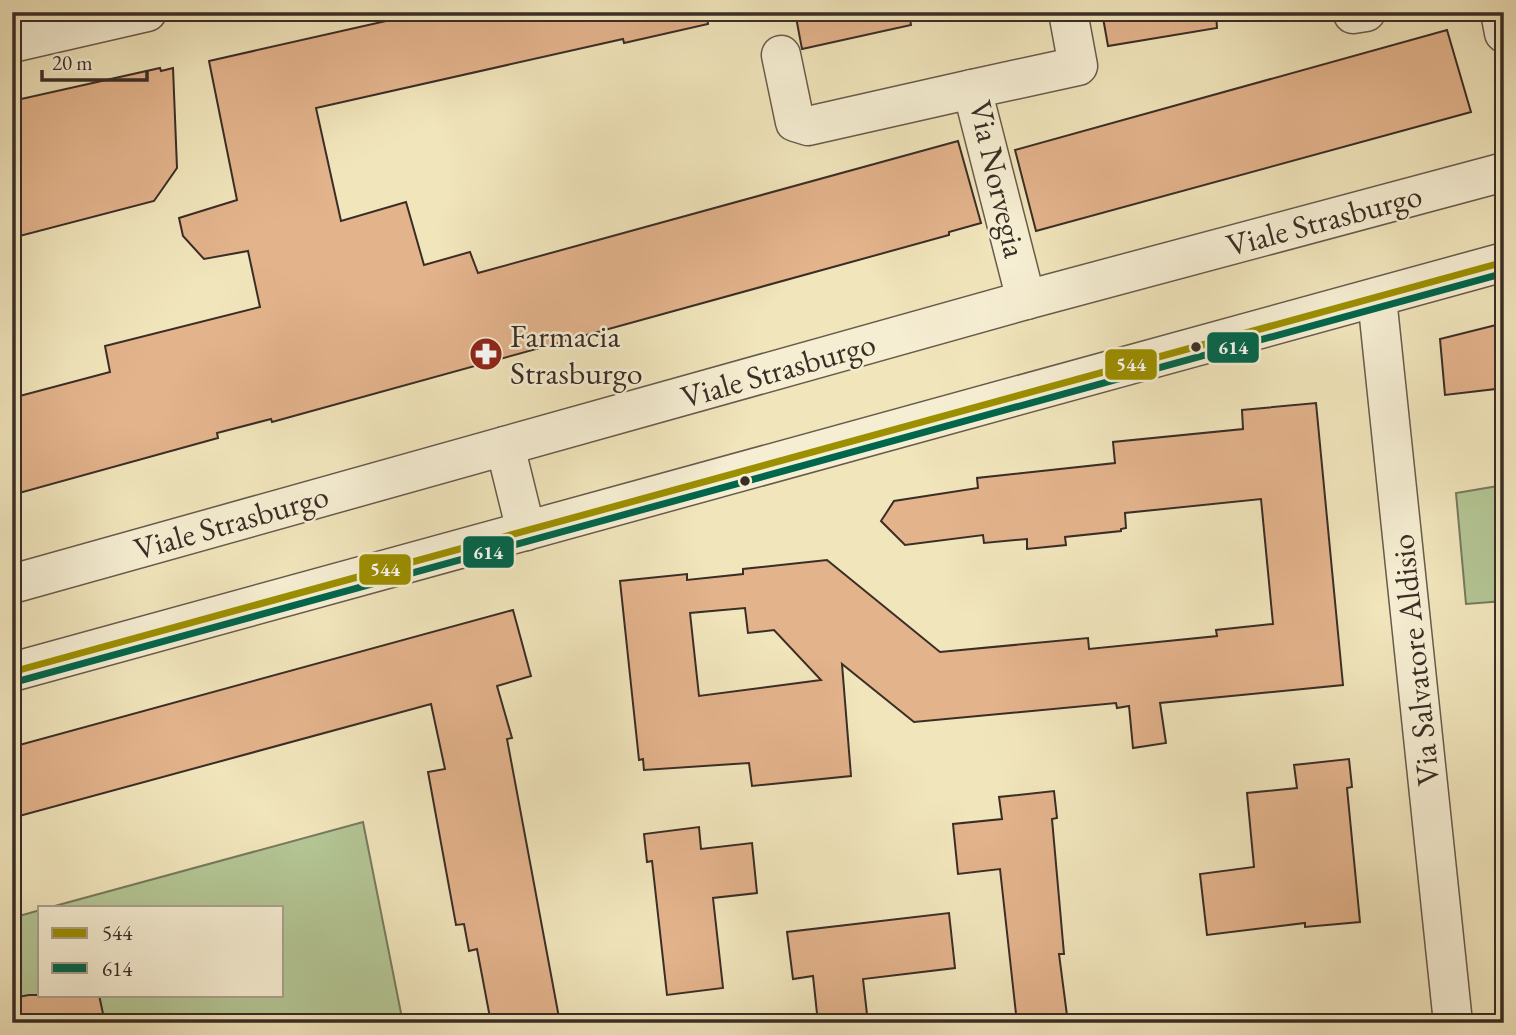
<svg xmlns="http://www.w3.org/2000/svg" width="1516" height="1035" viewBox="0 0 1516 1035" font-family="'EB Garamond',serif">
<style>
.green{fill:#b4c695;stroke:#777a5e;stroke-width:2}
.building{fill:#e3b38c;stroke:#3a2d26;stroke-width:2;fill-rule:evenodd}
.lines{fill:none;stroke-linecap:round;stroke-linejoin:round}
.minor-casing{stroke:#685b4c;stroke-width:41}
.tertiary-casing{stroke:#685b4c;stroke-width:41}
.minor{stroke:#f6eed3;stroke-width:38}
.tertiary{stroke:#f6eed3;stroke-width:38}
.bus-1-casing{stroke:#f6eed3;stroke-width:12}
.bus-2-casing{stroke:#f6eed3;stroke-width:12}
.bus-1{stroke:#9c8f00;stroke-width:7}
.bus-2{stroke:#00664c;stroke-width:7}
.bus-dot{fill:#3a2d26;stroke:#f6eed3;stroke-width:2.5}
.labels{text-anchor:middle;dominant-baseline:central;stroke-width:5;stroke-linejoin:round;paint-order:stroke}
.street-label{font-size:32px;fill:#3a2d26;stroke:#f6eed3}
.poi-label{font-size:32px;fill:#3a2d26;stroke:#f6eed3;text-anchor:start}
.line-badge{stroke:#f6eed3;stroke-width:2.5}
.badge-label{font-size:19px;text-anchor:middle;font-weight:bold;fill:#fff}
</style>
<rect width="100%" height="100%" fill="#f1e5bc"/>
<filter id="stains"><feTurbulence type="fractalNoise" baseFrequency=".00286" numOctaves="4"/><feColorMatrix values="0 0 0 0 .2 0 0 0 0 .09 0 0 0 0 .02 0 0 0 .5 -.17"/></filter>
<radialGradient id="worn" r=".72"><stop offset=".6" stop-color="#630" stop-opacity="0"/><stop offset="1" stop-color="#630" stop-opacity=".3"/></radialGradient>
<g class="green">
<polygon points="1504,485 1504,601 1466,604 1456,493"/>
<polygon points="363,822 403,1023 12,1023 12,918 40,910 40,995 282,995 282,907 51,907"/>
</g>
<g class="building">
<polygon points="426,12 707,12 708,24 624,43 623,39 316,108 341,221 406,202 424,265 470,252 478,273 958,141 981,223 949,232 949,235 272,422 271,419 217,433 218,438 12,495 12,398 110,372 105,346 260,307 248,251 204,259 183,236 179,218 237,200 209,61"/>
<polygon points="795,12 909,12 911,25 802,49"/>
<polygon points="1102,12 1216,12 1217,28 1108,46"/>
<polygon points="1447,30 1471,112 1036,231 1015,150"/>
<polygon points="160,68 161,71 173,68 177,168 154,201 12,238 12,101"/>
<polygon points="1504,323 1504,388 1445,395 1440,339"/>
<path d="M1316 403 1343 685 1160 703 1166 743 1133 748 1129 706 1117 708 1116 703 914 722 842 664 851 776 752 786 749 763 644 770 643 759 639 760 620 581 687 574V580L743 574V569L827 560 940 652 1088 638 1089 649 1217 636 1216 630 1273 624 1261 499 1125 513 1126 528 1121 529V531L1065 537 1066 545 1027 549V539L984 543 983 535 905 545 881 521 894 501 978 488 977 478 1115 463 1113 442 1243 429 1242 410ZM745 608 748 633 774 630 821 680 699 696 690 613Z"/>
<polygon points="513,610 531,676 497,686 512,738 507,739 560,1023 491,1023 477,949 469,951 464,924 456,925 428,772 445,769 431,704 12,818 12,747"/>
<polygon points="1349,759 1352,787 1347,788 1360,922 1305,927 1305,923 1207,935 1200,874 1254,867 1247,793 1297,788 1294,765"/>
<polygon points="1054,791 1057,818 1052,819 1064,954 1059,954 1068,1023 1017,1023 1000,869 958,874 953,824 1002,819 999,797"/>
<polygon points="699,827 701,849 752,843 757,893 713,898 723,988 667,995 652,861 647,862 644,834"/>
<polygon points="949,913 955,968 863,979 868,1023 818,1023 813,976 793,979 787,932"/>
<polygon points="29,995 99,995 105,1023 12,1023 12,998"/>
</g>
<g class="lines">
<defs>
<g id="minor">
<polyline points="1352,12 1353,14 1366,12"/>
<polyline points="1500,12 1504,33"/>
<polyline points="12,43 147,12"/>
<polyline points="781,55 795,122 808,126 972,89"/>
<polyline points="1377,298 1453,1023"/>
<polyline points="1026,300 972,89 1078,66 1068,12"/>
<polyline points="505,446 526,531"/>
<polyline points="12,584 1026,300 1504,172"/>
</g>
<polyline id="tertiary" points="12,672 1504,262"/>
</defs>
<use href="#minor" class="minor-casing"/>
<use href="#tertiary" class="tertiary-casing"/>
<use href="#minor" class="minor"/>
<use href="#tertiary" class="tertiary"/>
<defs>
<polyline id="bus-1" points="12,672 1504,262"/>
<polyline id="bus-2" points="15,682 1504,273"/>
</defs>
<use href="#bus-1" class="bus-1-casing"/>
<use href="#bus-2" class="bus-2-casing"/>
<use href="#bus-1" class="bus-1"/>
<use href="#bus-2" class="bus-2"/>
</g>
<defs>
<symbol id="pharmacy-disc" viewBox="-11 -11 22 22"><circle r="9.5" fill="#8f2418" stroke="#f6eed3"/><path d="M-2-6h4v4h4v4h-4v4h-4v-4h-4v-4h4Z" fill="#fff"/></symbol>
</defs>
<g fill-rule="evenodd">
<use href="#pharmacy-disc" x="467" y="335" width="38" height="38"/>
</g>
<g class="bus-dot">
<circle cx="1196" cy="347" r="6"/>
<circle cx="745" cy="481" r="6"/>
</g>
<g class="labels">
<g class="street-label">
<text transform="translate(998 179) rotate(77)">Via Norvegia</text>
<text transform="translate(1324 220) rotate(-15)">Viale Strasburgo</text>
<text transform="translate(778 370) rotate(-16)">Viale Strasburgo</text>
<text transform="translate(231 522) rotate(-16)">Viale Strasburgo</text>
<text transform="translate(1415 660) rotate(-96)">Via Salvatore Aldisio</text>
</g>
<g class="poi-label">
<text x="510" y="336">Farmacia<tspan x="510" dy="37">Strasburgo</tspan></text>
</g>
</g>
<g class="line-badge">
<rect x="1206" y="331" width="54" height="33" rx="7" fill="#00664c"/>
<rect x="1104" y="348" width="54" height="33" rx="7" fill="#9c8f00"/>
<rect x="462" y="535" width="53" height="34" rx="7" fill="#00664c"/>
<rect x="358" y="553" width="54" height="33" rx="7" fill="#9c8f00"/>
</g>
<g class="badge-label">
<text x="1233" y="354">614</text>
<text x="1131" y="371">544</text>
<text x="488" y="559">614</text>
<text x="385" y="576">544</text>
</g>
<rect width="1516" height="1035" fill="none" stroke="#f1e5bc" stroke-width="42"/>
<rect x="14" y="14" width="1488" height="1007" fill="none" stroke="#3a2d26" stroke-width="3.5"/>
<rect x="21" y="21" width="1474" height="993" fill="none" stroke="#3a2d26" stroke-width="2"/>
<rect x="38" y="906" width="245" height="91" fill="#f6eed3" stroke="#aba18e" stroke-width="2"/>
<rect x="52" y="928" width="35" height="10" fill="#9c8f00" stroke="#aba18e" stroke-width="2"/>
<text x="102" y="940" font-size="21" fill="#3a2d26">544</text>
<rect x="52" y="963" width="35" height="10" fill="#00664c" stroke="#aba18e" stroke-width="2"/>
<text x="102" y="976" font-size="21" fill="#3a2d26">614</text>
<path d="M42 70v10h105v-10" fill="none" stroke="#3a2d26" stroke-width="3.5"/>
<text x="52" y="70" font-size="21" fill="#3a2d26" stroke="#f6eed3" stroke-width="5" paint-order="stroke">20 m</text>
<rect width="100%" height="100%" filter="url(#stains)"/>
<rect width="100%" height="100%" fill="url(#worn)"/>
</svg>
